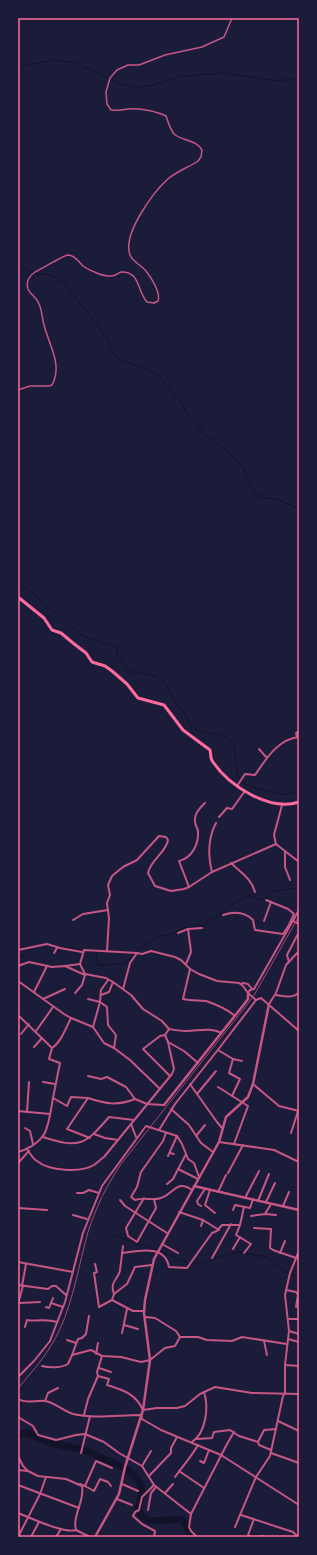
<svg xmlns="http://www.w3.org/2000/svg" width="317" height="1555" viewBox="0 0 317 1555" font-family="'Roboto Condensed',sans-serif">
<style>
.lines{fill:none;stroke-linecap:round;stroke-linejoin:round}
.stream{stroke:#12122b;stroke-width:1}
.river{stroke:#12122b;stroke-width:7}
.pedestrian{stroke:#c65784;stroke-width:1.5}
.minor{stroke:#c65784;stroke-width:2}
.tertiary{stroke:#c65784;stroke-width:2.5}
.trunk{stroke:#ff6b9d;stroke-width:3}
.rail{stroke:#a44b75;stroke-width:1}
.neatline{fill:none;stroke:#ff6b9d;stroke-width:1.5}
</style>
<rect width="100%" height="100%" fill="#1b1b3a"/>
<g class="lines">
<g class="stream">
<polyline points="18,67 54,60 72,62 94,71 120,84 133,87 151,86 182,76 225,73 277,81 299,78"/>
<polyline points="18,264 29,271 39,274 51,275 63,282 99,327 106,337 114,354 120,359 145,369 154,373 161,378 181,403 190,417 198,425 204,434 223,448 240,463 244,469 248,483 256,494 264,498 276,499 299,509"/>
<path d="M18 581 84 637C95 639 104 644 115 647L117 649 118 656 131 672C145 674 161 674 168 688 170 692 171 696 174 699 177 705 181 709 185 714 188 719 189 725 195 729 204 736 221 730 231 741 235 745 234 748 235 753 237 782 238 784 267 791 278 794 289 796 299 790"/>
<polyline points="56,946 82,950"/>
<polyline points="136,951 160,936 172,934 184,928 204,925 222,913 228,907 247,896 264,900 274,891 299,888"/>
<polyline points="93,952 96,952 97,964 99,965 125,964 135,954"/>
<polyline points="18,957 23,956 30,948"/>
<polyline points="115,1236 157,1250 191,1264 209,1262 218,1257 237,1252 267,1257 287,1273 299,1278"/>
</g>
<path class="river" d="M18 1435 28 1432C47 1445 62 1445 83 1450 93 1453 102 1458 111 1462 117 1465 125 1467 130 1472 155 1492 131 1505 141 1515 150 1526 171 1517 182 1520 187 1526 188 1532 194 1537"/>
<path class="pedestrian" d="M18 390 30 386H49L52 385C63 365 49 345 44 325 42 318 42 310 39 304 37 298 30 294 28 289 26 282 29 276 35 272 42 269 62 256 68 255 75 255 79 262 83 266 90 271 104 277 112 276 116 276 118 273 121 272 140 271 137 291 147 302L154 303 158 301C161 293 151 277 146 271 141 265 133 262 130 255 122 234 154 191 169 178 178 171 189 167 198 161L201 157 202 150C197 140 182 141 174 134 170 129 168 122 166 116 156 111 139 108 128 109 122 110 117 111 111 110L107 104 106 92 110 78 117 70 128 65H139L165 55 202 47 224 37 232 18"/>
<g class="minor">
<polyline points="297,737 296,733 299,731"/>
<polyline points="259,749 267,758"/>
<path d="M237 786 245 774 255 775C266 759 278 739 299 737"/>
<polyline points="282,805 274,835 276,844 299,862"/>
<polyline points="219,817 227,808 232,809 245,791"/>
<polyline points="285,852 285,867 290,880"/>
<path d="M231 863C241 873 251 878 255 892"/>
<path d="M212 872C208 856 208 838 216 823"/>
<path d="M189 887 179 861C192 858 199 844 198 831 197 827 194 823 195 819 195 812 201 807 205 803"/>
<polyline points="266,900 288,909 294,914 289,925"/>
<path d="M223 915C235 911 245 912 253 920L255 930 283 934 289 925H290"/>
<polyline points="73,920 83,914 108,910"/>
<polyline points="264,921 271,902"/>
<polyline points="293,921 299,924"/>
<polyline points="178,933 188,929 202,928"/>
<polyline points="18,950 47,944 60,948 82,952"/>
<path d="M107 951 109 918 107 903 110 895 108 885 112 876 123 867 137 860 159 836 166 837 168 840C166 853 151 859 148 873L155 886 171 891 184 889 189 887 212 872 276 844"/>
<polyline points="54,953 57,948"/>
<polyline points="289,962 287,955 299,932"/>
<polyline points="80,964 85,974 106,978 113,982 131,995 143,1009 162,1021 169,1029 165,1035 168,1042 184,1051 198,1063"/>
<polyline points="186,964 191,952 188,929"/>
<polyline points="18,966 29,962 52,967 65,966 85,975"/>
<polyline points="65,966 80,964 84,950 137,953"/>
<path d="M190 969 183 999C192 1001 198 1000 206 1001 215 1004 228 1010 235 1016"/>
<polyline points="108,980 101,990 100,1002 107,1007 108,1025 116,1035 114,1048"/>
<polyline points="18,981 64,1014 71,1018 93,1027 104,1043 114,1048 130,1060 159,1088"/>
<polyline points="241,984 243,983 248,984 252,989"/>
<polyline points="123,989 130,963 137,953 142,954 151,951 175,957 181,960 190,969 199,974 217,981 239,983 243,986 248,993 256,1000 261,998 299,1031"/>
<polyline points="34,992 47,966"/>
<polyline points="75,993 82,985 85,975"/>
<polyline points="248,993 250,990 254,989 299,910"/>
<polyline points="101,995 109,992 113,982"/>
<path d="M276 995C283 996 294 999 299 992"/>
<polyline points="43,999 65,989"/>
<polyline points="88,999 100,1002 93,1027"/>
<polyline points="269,1004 276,993 286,965 299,951"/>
<polyline points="18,1015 52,1048"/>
<path d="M169 1029C175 1030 180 1031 186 1031 199 1031 209 1027 222 1033"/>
<polyline points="36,1031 53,1007"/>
<polyline points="21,1034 29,1024"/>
<polyline points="165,1035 160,1036 143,1049 170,1076"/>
<polyline points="34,1047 42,1038"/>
<polyline points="218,1050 233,1059 229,1073 240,1079 232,1096"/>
<polyline points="233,1059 242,1061"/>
<polyline points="216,1071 197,1094 217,1122 222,1128"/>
<polyline points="88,1076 101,1079 107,1077 126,1087 135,1099 147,1104 164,1105"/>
<polyline points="43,1082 55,1084"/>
<polyline points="190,1084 197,1094"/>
<polyline points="253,1084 279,1106 299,1111"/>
<polyline points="218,1087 248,1106 234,1144"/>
<path d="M53 1098 60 1063 49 1059 52 1048C61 1042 66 1028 71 1018"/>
<polyline points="171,1109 189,1125 201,1143 213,1152"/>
<polyline points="18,1111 50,1114"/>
<polyline points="27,1112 29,1082"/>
<polyline points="131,1124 136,1137"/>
<polyline points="25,1128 30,1131 33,1144"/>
<polyline points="159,1130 175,1104 217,1051 256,1000"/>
<path d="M166 1133 163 1141 141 1172 137 1187 131 1197 135 1200C144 1197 153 1201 161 1198 174 1194 176 1179 192 1190"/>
<polyline points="291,1133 298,1111"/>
<polyline points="94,1134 105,1138 118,1140"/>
<polyline points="196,1136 205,1125"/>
<path d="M43 1137C79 1149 85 1145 109 1117L134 1120"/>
<path d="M90 1138 67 1129 88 1098C106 1104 117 1106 135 1099"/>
<polyline points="219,1142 274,1150 299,1162"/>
<path d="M27 1149C30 1153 32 1158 37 1161 49 1171 81 1173 94 1165 98 1162 101 1159 104 1157L172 1074 174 1069 168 1042"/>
<path d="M18 1152C26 1150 37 1144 42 1137 49 1130 51 1108 53 1098L67 1106 71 1097 88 1098"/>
<polyline points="170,1153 174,1154"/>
<polyline points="168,1156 177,1136"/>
<polyline points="18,1163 29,1151"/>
<polyline points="178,1169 198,1179"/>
<polyline points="228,1173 243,1145"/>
<polyline points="167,1184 173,1179 186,1154"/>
<polyline points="210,1190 205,1205 215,1213"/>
<polyline points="218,1192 226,1175"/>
<polyline points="77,1193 83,1193 89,1190 99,1193"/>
<polyline points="144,1198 126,1228 128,1236 137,1242 156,1208 154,1199"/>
<polyline points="245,1198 259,1171"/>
<polyline points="120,1200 125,1206 167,1233"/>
<polyline points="258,1201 269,1174"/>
<polyline points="266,1202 275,1183"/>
<polyline points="201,1206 198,1204 197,1201 205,1189"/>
<polyline points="283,1206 289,1192"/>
<polyline points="18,1208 47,1210"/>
<polyline points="233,1210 235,1205 250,1208 253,1199"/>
<polyline points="179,1212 203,1220 201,1226"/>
<polyline points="265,1214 271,1204"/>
<polyline points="73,1215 87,1219"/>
<polyline points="251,1216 265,1214 276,1215"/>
<polyline points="203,1220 219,1230"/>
<polyline points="240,1225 236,1235 251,1244 244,1253"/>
<polyline points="254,1228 271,1229 270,1248 273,1250 296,1258"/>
<polyline points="162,1244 178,1253"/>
<polyline points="233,1249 240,1237"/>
<path d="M122 1253C138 1251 165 1244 169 1267L187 1268 212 1233 217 1231 222 1225H240L244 1207"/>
<polyline points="280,1253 285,1241"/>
<polyline points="212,1258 231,1224"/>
<polyline points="18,1262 73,1272"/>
<polyline points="95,1264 97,1272 94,1273 99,1307 112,1300 114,1294 127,1284 135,1267 152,1265"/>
<polyline points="18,1285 48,1289 52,1286 56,1286 66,1295"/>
<polyline points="22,1286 26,1264"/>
<polyline points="286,1290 296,1292 298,1295 296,1307"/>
<path d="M114 1294C109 1281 119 1279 120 1270 121 1262 122 1254 123 1246"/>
<polyline points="112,1300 133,1311 144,1311"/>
<polyline points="19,1303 40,1302"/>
<polyline points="51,1303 63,1307"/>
<polyline points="18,1304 23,1286"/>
<polyline points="46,1307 49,1308 53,1298"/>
<polyline points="145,1317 155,1318 176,1331 180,1337"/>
<polyline points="289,1319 299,1319"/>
<polyline points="124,1325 138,1329"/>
<path d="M25 1327 27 1320C39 1322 44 1318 57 1322"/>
<polyline points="289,1331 299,1334"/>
<polyline points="122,1333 127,1309"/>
<polyline points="288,1339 299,1342"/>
<polyline points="67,1340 76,1343"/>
<polyline points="264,1341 267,1355"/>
<polyline points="96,1354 98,1343"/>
<polyline points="72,1355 78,1339 82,1338 86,1334 89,1316"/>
<polyline points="285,1365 299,1366"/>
<path d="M42 1366C50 1368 61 1368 68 1364L72 1355 91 1350 102 1356 121 1357 141 1362 150 1360 165 1348 175 1346 180 1337H198L207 1340 232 1341 242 1337 287 1344"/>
<polyline points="99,1368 111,1372"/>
<polyline points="98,1376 97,1372 102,1356"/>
<polyline points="18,1377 34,1361 50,1341 53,1333 65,1302 83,1233 102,1186 146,1126 177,1136 182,1144 188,1159 194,1163 199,1177"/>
<path d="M18 1399C27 1404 35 1400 45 1401 56 1403 63 1411 73 1414 95 1419 119 1415 141 1415L142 1419 161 1430 221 1455 299 1505"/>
<polyline points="45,1401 48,1393 58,1388"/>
<path d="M84 1415 88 1399 98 1376 109 1379 107 1385C123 1390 136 1394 143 1410L157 1408H177L185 1406 200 1394 215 1387 252 1393 299 1394"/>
<polyline points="18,1417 33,1426 38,1435 56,1440 76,1435 85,1434 104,1442 119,1453 142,1466 154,1485 191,1514"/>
<polyline points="278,1421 299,1431"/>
<polyline points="197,1439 212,1438 214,1432 230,1430 239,1436 258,1442 264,1430 276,1429"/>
<path d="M192 1442C206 1433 209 1407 204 1392"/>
<polyline points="258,1442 259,1445 271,1450"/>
<polyline points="81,1453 90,1416"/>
<polyline points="271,1453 299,1463"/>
<polyline points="18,1456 23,1466 27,1470"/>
<polyline points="200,1461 204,1463 209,1450"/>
<polyline points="142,1466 151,1451"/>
<path d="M18 1470 28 1471 38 1476 66 1479 82 1486C85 1501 72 1516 76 1530L90 1537"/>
<polyline points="179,1471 204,1488"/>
<polyline points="149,1476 171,1453 171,1448 177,1437"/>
<path d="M175 1477C183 1466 191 1457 198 1445"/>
<polyline points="122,1484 138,1491"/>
<polyline points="18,1485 79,1508"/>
<polyline points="80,1485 80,1484 85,1486 96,1461 112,1468"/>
<polyline points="85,1486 94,1491 100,1479 108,1482 111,1486"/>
<polyline points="165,1493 173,1484"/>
<polyline points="117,1499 132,1505"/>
<polyline points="148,1510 151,1493 156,1487"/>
<path d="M18 1513C31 1518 64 1534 76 1530"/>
<polyline points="241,1515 293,1532 296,1535"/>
<polyline points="235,1527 256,1477 270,1456 283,1396 285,1393 285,1365 289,1331 285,1295 290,1273 299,1251"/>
<polyline points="18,1537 40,1494 46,1477"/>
<polyline points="31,1537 39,1522"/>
<polyline points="56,1537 61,1529"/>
<polyline points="154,1537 155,1531 142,1524 133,1516 135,1512 139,1510 142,1497 154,1485"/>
<polyline points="197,1537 191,1531 189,1527 191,1514 227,1444 234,1432"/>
<polyline points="251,1537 248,1535 254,1519"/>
<polyline points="258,1537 261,1536 265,1537"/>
</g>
<g class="tertiary">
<polyline points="164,1105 245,1003 248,999 248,993"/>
<polyline points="194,1186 299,1210"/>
<polyline points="95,1537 119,1494 125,1467 143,1410 150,1360 144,1313 145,1300 154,1259 219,1142 226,1117 248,1097 253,1084 269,1004"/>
</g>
<path class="trunk" d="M18 597 44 618 52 630 61 633 73 643 86 653 92 662 105 666 112 671 127 684 138 698 164 705 183 730 210 750C211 754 210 759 213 762 229 786 270 812 299 802"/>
<path class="rail" d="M18 1388C34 1370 50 1351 60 1329 74 1298 79 1264 88 1232 96 1207 107 1185 121 1164L253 997 299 916"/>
</g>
<rect width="317" height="1555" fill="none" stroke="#1b1b3a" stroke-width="38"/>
<rect x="19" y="19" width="279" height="1517" class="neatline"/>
</svg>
